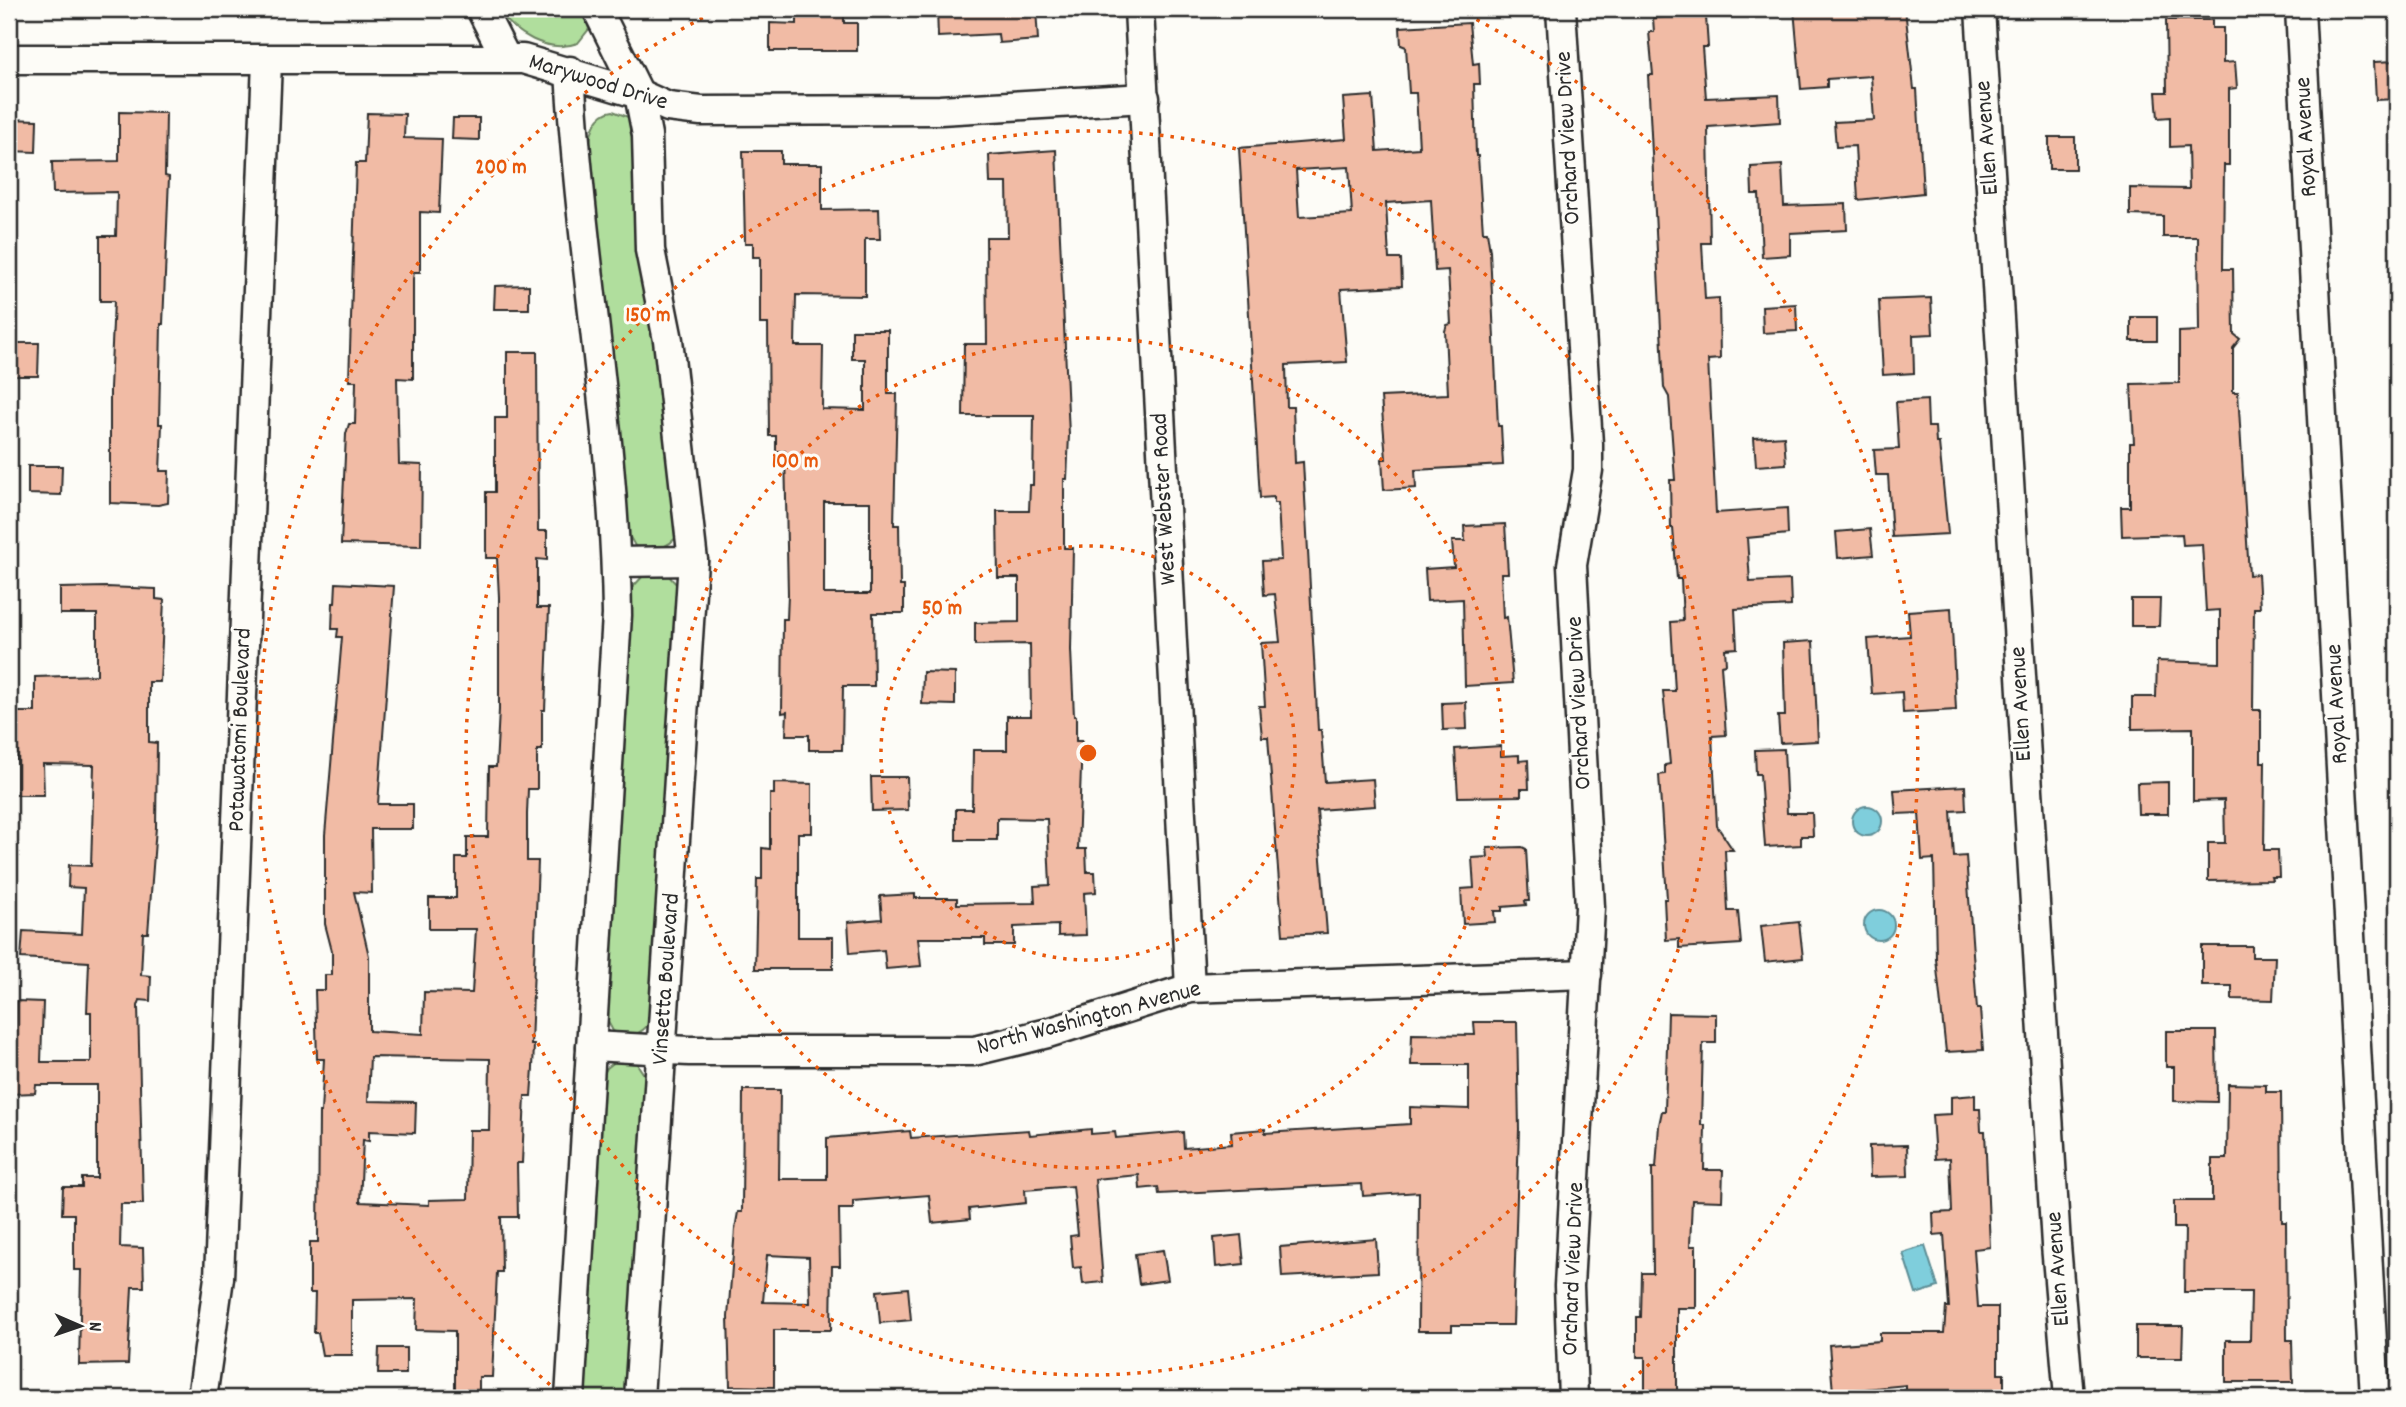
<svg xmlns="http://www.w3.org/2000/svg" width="2406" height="1407" viewBox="0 0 2406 1407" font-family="Dekko,sans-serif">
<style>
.green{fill:#b0de9d;stroke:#6e8464;stroke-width:2}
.water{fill:#7fcedc;stroke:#5d8d95;stroke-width:2}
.building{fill:#f1bba5;stroke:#2b2b2b;stroke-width:2;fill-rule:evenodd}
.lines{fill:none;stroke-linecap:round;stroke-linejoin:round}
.minor-casing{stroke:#2b2b2b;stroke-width:33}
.minor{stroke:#fdfcf7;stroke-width:28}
.ring{fill:none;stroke:#e8590c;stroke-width:3.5;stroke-dasharray:3.5 7}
.labels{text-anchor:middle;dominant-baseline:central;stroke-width:6;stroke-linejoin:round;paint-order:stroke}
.street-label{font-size:24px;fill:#2b2b2b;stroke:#fdfcf7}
.centre{fill:#e8590c;stroke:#fdfcf7;stroke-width:3.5}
.ring-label{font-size:21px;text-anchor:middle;font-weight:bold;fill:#e8590c;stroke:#fdfcf7;stroke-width:6;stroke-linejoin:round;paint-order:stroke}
</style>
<rect width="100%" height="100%" fill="#fdfcf7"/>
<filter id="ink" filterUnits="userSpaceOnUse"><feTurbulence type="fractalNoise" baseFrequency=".0143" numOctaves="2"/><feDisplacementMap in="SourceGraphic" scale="14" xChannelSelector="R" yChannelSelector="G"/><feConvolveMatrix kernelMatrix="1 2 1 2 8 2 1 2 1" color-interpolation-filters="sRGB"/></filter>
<g filter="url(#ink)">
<g class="green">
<path d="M497 9H582L589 29 578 43C547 54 515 34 497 9Z"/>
<path d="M613 111 628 117 633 130 678 534C670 549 651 551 635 546L626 530 590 147C590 131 596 113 613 111Z"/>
<path d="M667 574 679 587 650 1022C641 1036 627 1038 613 1031L607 1020 631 589 643 576Z"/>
<polygon points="616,1061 637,1064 647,1079 628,1398 585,1398 602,1077 607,1068"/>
</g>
<g class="water">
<circle cx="1867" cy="821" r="15"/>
<circle cx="1879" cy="925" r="15"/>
<polygon points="1925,1246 1938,1287 1916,1294 1903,1253"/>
</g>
<g class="building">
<polygon points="797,9 844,9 844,23 857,23 857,51 770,51 770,23 797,24"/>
<polygon points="937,9 1036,9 1038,40 999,43 998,34 938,37"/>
<polygon points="1794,9 1905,9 1914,89 1917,89 1923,193 1858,200 1855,146 1836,147 1834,122 1874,120 1871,76 1827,79 1827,87 1801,89"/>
<polygon points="1690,15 1706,17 1708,47 1702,47 1706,98 1779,95 1780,122 1708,127 1710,243 1702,243 1705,299 1719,298 1720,359 1708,360 1716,513 1787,508 1788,534 1747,538 1750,582 1790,580 1791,606 1735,609 1737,648 1725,649 1726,664 1721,665 1726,735 1712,736 1717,826 1733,850 1725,850 1728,911 1738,911 1741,944 1679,948 1679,939 1666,940 1664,899 1667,899 1659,775 1665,774 1665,765 1670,764 1663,691 1675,691 1671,622 1683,621 1681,579 1677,579 1673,528 1671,528 1670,480 1675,480 1669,397 1664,388 1648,75 1653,75 1649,32 1654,32 1653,18"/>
<polygon points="2166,20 2212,20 2212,28 2223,28 2223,63 2235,62 2237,88 2229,89 2229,165 2224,165 2223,269 2233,269 2234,334 2240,339 2233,348 2233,392 2238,392 2249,575 2258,574 2260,608 2254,608 2253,710 2261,710 2261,762 2265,762 2264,850 2278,850 2279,877 2271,877 2272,880 2208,881 2208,843 2225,843 2224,800 2193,801 2193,728 2132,729 2132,697 2156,697 2157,661 2220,663 2220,610 2206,611 2202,544 2183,545 2182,534 2122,536 2121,507 2130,507 2130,443 2134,443 2131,384 2179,383 2179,332 2199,331 2198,237 2163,237 2163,216 2130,215 2130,188 2189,189 2188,146 2170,147 2170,117 2158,118 2156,92 2167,92"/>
<path d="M1469 23 1473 64 1479 63 1480 84H1474L1476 156H1478L1483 232H1487L1490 251 1498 426H1501L1503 465 1415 470 1416 488 1384 490 1382 459H1386L1381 397 1448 394 1445 331 1447 325 1451 324 1448 270 1435 271 1431 200 1386 203 1389 259H1401L1402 286 1341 289 1347 362 1286 365 1287 407H1293L1295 463 1303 462 1318 730H1321L1325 782 1373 779 1375 806 1317 810 1327 933 1283 935 1268 737H1262L1259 706H1265L1261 643 1280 642 1275 594 1264 595 1262 561 1281 560 1278 503H1274V497L1260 498 1239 148 1346 139 1343 98 1373 96 1377 151 1419 148 1416 93H1409L1406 47 1401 45 1400 27ZM1349 167 1352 214 1299 217 1296 170Z"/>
<polygon points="2397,61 2397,99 2376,100 2374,62"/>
<polygon points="119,112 166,113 165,176 169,177 163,324 161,324 159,424 162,424 160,471 169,471 168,503 158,505 110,503 110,388 114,301 100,301 100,236 116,236 117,192 53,193 52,162 119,161"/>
<polygon points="367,113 405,114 404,138 442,139 439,213 420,212 420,272 414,272 413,279 413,379 397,378 399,464 422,465 421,546 341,544 346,434 349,424 355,424 356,381 349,381 356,163 365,163"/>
<polygon points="453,118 479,118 479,140 452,139"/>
<polygon points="9,119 37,120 36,152 9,151"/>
<rect x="2049" y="137" width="26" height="32"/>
<polygon points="1056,150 1069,435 1067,479 1064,479 1064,548 1073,548 1071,650 1074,716 1076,716 1076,741 1082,741 1078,849 1086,849 1087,872 1095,872 1096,892 1084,893 1086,935 1058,936 1058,925 1014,927 1014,945 985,945 985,938 918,938 921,966 886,969 884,950 850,953 848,922 882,919 880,896 915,894 915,898 957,898 957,904 1035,903 1034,886 1050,885 1047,819 997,818 997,840 956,840 956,809 972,809 973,750 1007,750 1007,716 1031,716 1030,644 975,645 975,623 1019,622 1019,578 998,578 997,511 1029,511 1030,485 1033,485 1034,416 963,416 964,344 987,344 986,237 1008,237 1007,183 990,183 989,155"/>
<path d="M743 151H781V164H822V210L879 209 880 239H865V296L796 295 795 346H823L822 409 865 410V359H852V330H888V394H897L894 525H899L900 586H904V613H873L874 686H843L842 750H809V735H786L787 712 782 713 783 619H787L788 594 785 451H776V436H769L768 324H760V257H753V243H745ZM824 502H870V594H824Z"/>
<polygon points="1782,165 1784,206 1846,204 1847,230 1790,233 1790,255 1762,257 1759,194 1752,194 1751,167"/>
<polygon points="529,285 529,309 494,309 495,286"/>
<polygon points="1931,298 1933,334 1913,335 1914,373 1883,375 1879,300"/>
<polygon points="1796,304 1797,331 1763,333 1762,306"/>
<rect x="2131" y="317" width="26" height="24"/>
<polygon points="9,343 39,343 38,376 9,376"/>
<path d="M507 352H537L538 531H547V560L537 559V608H549L545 710H542V750H537V789H528L527 814V861H538L531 1045H534L533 1068 531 1096H525L522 1163H517L518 1217H501L502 1272H497L492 1377H479V1398H455V1331L416 1330 417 1299 352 1300V1355H322L318 1333H314L315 1293H310V1242H318L319 1112H321L324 1059H317L315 990H325V975H332V951L325 924V835L342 637H337L338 629H332L333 603H335L336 583 394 586 378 804H413V829H371L372 893 354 892 369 956V1031L423 1034 424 992 472 993 476 929H429V898H456V858H467V837H488L489 767H496L499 710V597L497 558H486V492H495V418H507ZM370 1057 490 1059 489 1130H469L468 1199 429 1200V1205L360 1202 363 1140 369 1141V1131L415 1133 416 1102 368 1101Z"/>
<polygon points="1927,400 1928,427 1935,427 1936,443 1939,443 1948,534 1892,537 1888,475 1876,475 1874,450 1899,449 1896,402"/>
<polygon points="1784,436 1786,464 1756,466 1754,438"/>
<polygon points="28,466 62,466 61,495 28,494"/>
<polygon points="1505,524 1508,573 1501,573 1503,618 1507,617 1513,683 1465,686 1463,599 1427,601 1425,569 1454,567 1452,541 1465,541 1464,526"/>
<polygon points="1870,529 1873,555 1838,558 1836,532"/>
<polygon points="106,587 156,589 156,599 164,600 160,682 149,682 149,742 157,743 156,827 148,933 143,933 141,975 151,976 150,1001 140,1000 138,1006 143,1204 121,1204 120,1247 143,1248 144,1287 132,1287 128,1364 79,1365 81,1270 74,1270 74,1214 62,1214 63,1187 82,1187 82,1178 97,1178 97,1085 36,1085 35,1093 9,1094 9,1064 15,1064 17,1001 43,1002 41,1062 91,1062 91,1012 87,1012 89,962 21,958 23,931 82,934 84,888 68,887 69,865 91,866 94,765 43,764 44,795 17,795 17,743 9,743 9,712 35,712 35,677 97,675 97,614 60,614 60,588"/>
<polygon points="2131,599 2160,599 2159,626 2131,626"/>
<polygon points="1951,608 1956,710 1903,713 1902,692 1872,694 1868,639 1910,636 1908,611"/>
<polygon points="1813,641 1818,741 1780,743 1778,716 1785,716 1783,643"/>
<polygon points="923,672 955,673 955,705 922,704"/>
<polygon points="1466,702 1467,729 1443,730 1442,703"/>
<polygon points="1501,746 1501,756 1519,755 1519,761 1528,760 1529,789 1521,789 1521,796 1458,797 1455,749"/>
<polygon points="1784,749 1787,813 1812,813 1813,836 1801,836 1801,845 1765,847 1760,774 1756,774 1755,750"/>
<polygon points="871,777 907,777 908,810 872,811"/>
<polygon points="2168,782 2168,814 2138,814 2137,783"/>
<polygon points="774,783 812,784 812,833 798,833 798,937 833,937 833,969 755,969 757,879 762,879 762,848 770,849 770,794 774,794"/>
<polygon points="1965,786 1966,810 1951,811 1954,857 1966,856 1977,1009 1980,1009 1983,1050 1946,1052 1936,959 1934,859 1922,860 1919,813 1896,814 1894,790"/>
<polygon points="1522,847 1526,849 1529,901 1525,901 1526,905 1502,907 1502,911 1494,911 1495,922 1463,924 1461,889 1474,888 1472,858 1488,857 1487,848"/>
<polygon points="1799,922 1803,958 1765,962 1761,926"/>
<polygon points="2202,946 2252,946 2252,957 2275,957 2273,1000 2232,999 2232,986 2202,986"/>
<polygon points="1668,1013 1716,1014 1716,1043 1703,1043 1701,1125 1705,1125 1704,1170 1723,1170 1722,1201 1692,1200 1690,1246 1696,1246 1696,1308 1677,1308 1677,1398 1645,1398 1645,1357 1637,1357 1637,1317 1641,1317 1642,1273 1653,1273 1652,1168 1656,1168 1659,1125 1662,1111 1665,1111"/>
<path d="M1474 1022H1517L1519 1129 1513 1325H1452V1331H1418L1419 1192 1363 1196 1362 1184 1159 1194 1158 1187 1140 1189 1139 1175 1095 1179 1103 1282 1083 1284 1081 1267 1073 1268 1070 1236 1078 1235 1073 1186 1025 1190 1026 1203 969 1209 970 1219 932 1223 929 1195 853 1201V1209H839L840 1266H832L831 1330H774V1387L730 1386 728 1317 735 1229 738 1212H742L743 1090H780L779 1179H827V1138L910 1131 911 1138 1029 1130 1030 1135 1091 1129V1134L1115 1132 1116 1138 1183 1132 1184 1148 1232 1144 1231 1132 1265 1129V1133L1410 1124V1107L1469 1109V1065H1411L1412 1034 1475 1035ZM767 1255 809 1257 810 1303 763 1302Z"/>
<polygon points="2166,1031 2216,1031 2217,1102 2174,1101 2174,1067 2166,1067"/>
<polygon points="2228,1084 2266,1085 2266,1092 2281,1092 2282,1222 2286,1222 2287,1340 2292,1340 2293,1382 2226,1382 2226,1340 2250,1340 2251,1292 2184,1292 2185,1228 2174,1228 2174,1201 2212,1201 2212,1159 2227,1159"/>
<polygon points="1975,1095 1975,1109 1980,1109 1981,1131 1985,1131 1990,1247 1974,1249 1978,1307 1998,1307 1998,1374 2004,1374 2004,1398 1906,1398 1906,1385 1833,1392 1829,1345 1880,1341 1880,1333 1944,1333 1946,1307 1949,1307 1944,1234 1934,1235 1933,1213 1952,1212 1950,1158 1935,1159 1932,1115 1951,1114 1951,1097"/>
<polygon points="1907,1145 1908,1176 1870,1177 1869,1146"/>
<polygon points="1241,1235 1244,1264 1216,1267 1214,1238"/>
<polygon points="1376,1239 1378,1272 1282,1277 1280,1247"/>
<polygon points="1163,1250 1168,1280 1139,1284 1135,1254"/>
<polygon points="908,1288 911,1320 880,1323 877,1291"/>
<polygon points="2136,1326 2183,1326 2182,1358 2136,1358"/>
<polygon points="379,1348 406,1348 406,1374 378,1374"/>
</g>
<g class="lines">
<defs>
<g id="minor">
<polyline points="481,9 506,58"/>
<polyline points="597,9 639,94 647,135 650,250 668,340 693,561 639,1398"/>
<polyline points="1139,9 1190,988"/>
<polyline points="1561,9 1588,444 1588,470 1572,565 1590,907 1569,1286 1573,1398"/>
<polyline points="1980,9 2056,1245 2069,1398"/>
<polyline points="2300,9 2375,1398"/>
<polyline points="9,59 523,59 639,94 668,107 701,111 940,110 1145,98"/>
<path d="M570 71C580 253 615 433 617 615L570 1398"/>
<polyline points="616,562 693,561"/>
<polyline points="591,1046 689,1051 974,1051 1048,1033 1190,988 1587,974"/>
<polyline points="202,1398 219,1278 267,61"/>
</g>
</defs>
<use href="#minor" class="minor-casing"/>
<use href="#minor" class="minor"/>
</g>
</g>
<g class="ring">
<circle cx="1088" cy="753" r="207"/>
<circle cx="1088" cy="753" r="415"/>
<circle cx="1088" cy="753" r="622"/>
<path d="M566 1398A830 830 0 0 1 718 10M1458 10A830 830 0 0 1 1610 1398"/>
</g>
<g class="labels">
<g class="street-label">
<text transform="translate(598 83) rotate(17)">Marywood Drive</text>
<text transform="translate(2307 137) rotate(-93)">Royal Avenue</text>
<text transform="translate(1569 138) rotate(-93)">Orchard View Drive</text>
<text transform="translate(1988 138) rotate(-94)">Ellen Avenue</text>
<text transform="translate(1165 499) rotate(-93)">West Webster Road</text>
<text transform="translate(1580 703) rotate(-93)">Orchard View Drive</text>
<text transform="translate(2022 704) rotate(-93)">Ellen Avenue</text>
<text transform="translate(2338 704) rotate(-93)">Royal Avenue</text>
<text transform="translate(241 730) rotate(-88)">Potawatomi Boulevard</text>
<text transform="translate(667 979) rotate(-86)">Vinsetta Boulevard</text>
<text transform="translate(1089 1019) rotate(-15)">North Washington Avenue</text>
<text transform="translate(1574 1269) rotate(-88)">Orchard View Drive</text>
<text transform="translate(2059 1269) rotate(-94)">Ellen Avenue</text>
</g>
</g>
<circle cx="1088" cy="753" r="10" class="centre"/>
<g class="ring-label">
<text x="501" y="173">200 m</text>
<text x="648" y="321">150 m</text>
<text x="795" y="467">100 m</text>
<text x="942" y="614">50 m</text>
</g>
<rect width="2406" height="1407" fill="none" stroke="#fdfcf7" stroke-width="35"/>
<rect x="18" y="18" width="2371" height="1372" fill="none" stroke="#2b2b2b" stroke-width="2.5" filter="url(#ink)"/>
<g transform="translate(80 1326) rotate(92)" stroke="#fdfcf7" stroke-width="5" paint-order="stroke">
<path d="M0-5L12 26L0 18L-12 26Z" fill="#2b2b2b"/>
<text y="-10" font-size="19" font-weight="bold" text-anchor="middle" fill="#2b2b2b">N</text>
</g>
</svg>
